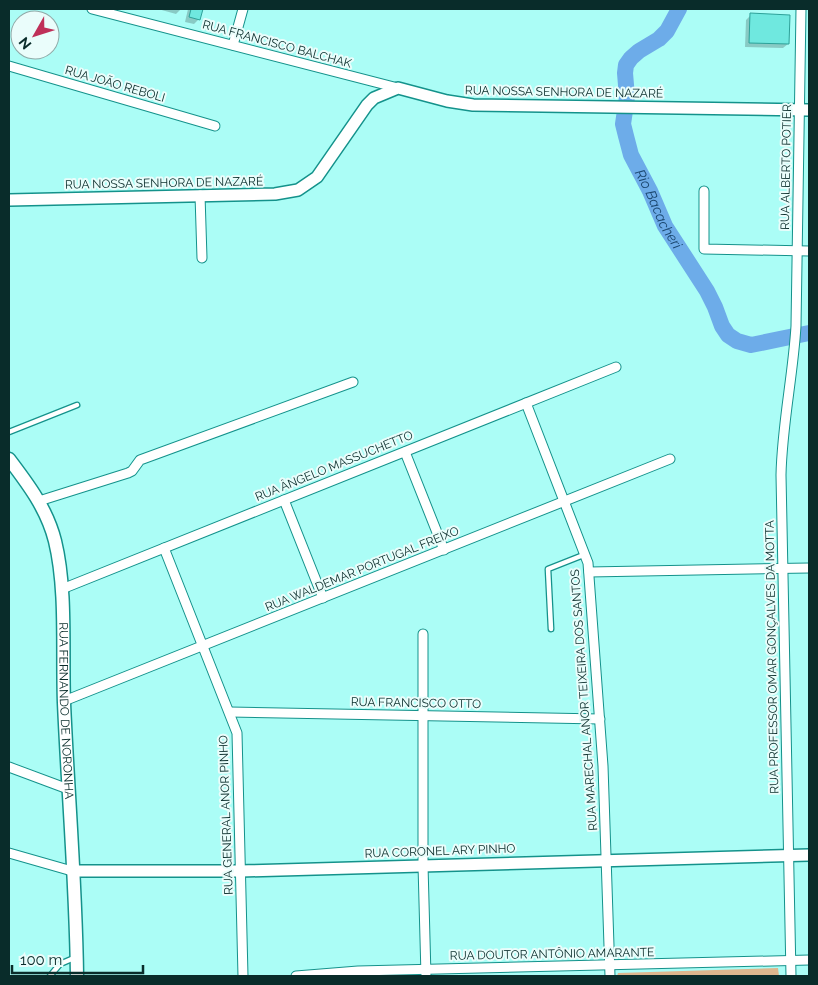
<svg xmlns="http://www.w3.org/2000/svg" width="818" height="985" viewBox="0 0 818 985" font-family="Raleway,sans-serif">
<style>
.green{fill:#ddb78e}
.shadow{fill:#0003}
.lines{fill:none;stroke-linecap:round;stroke-linejoin:round}
.river{stroke:#6dace9;stroke-width:16}
.building{fill:#6fe8df;stroke:#2da199}
.service-casing{stroke:#14928b;stroke-width:7}
.minor-casing{stroke:#14928b;stroke-width:11}
.tertiary-casing{stroke:#14928b;stroke-width:14}
.secondary-casing{stroke:#14928b;stroke-width:15}
.service{stroke:#fff;stroke-width:4.5}
.minor{stroke:#fff;stroke-width:9}
.tertiary{stroke:#fff;stroke-width:11}
.secondary{stroke:#fff;stroke-width:12}
.labels{text-anchor:middle;dominant-baseline:central;stroke-width:4;stroke-linejoin:round;paint-order:stroke}
.street-label{font-size:12px;fill:#092c2a;stroke:#eafdfb}
.water-label{font-size:14px;font-style:italic;fill:#1b476f;stroke:#eafdfb}
</style>
<rect width="100%" height="100%" fill="#abfdf6"/>
<polygon class="green" points="778,968 779,976 617,976 618,973"/>
<g class="shadow">
<polygon points="158,9 181,9 176,14"/>
<polygon points="188,9 202,9 199,19 194,24 185,22"/>
<polygon points="751,15 788,44 783,48 745,47 746,20"/>
</g>
<g class="lines">
<path class="river" id="s1" d="M679 9 667 31 659 39 639 51 631 58 626 65 625 73 627 97 623 124 626 136 631 155 650 191 665 226 707 291 715 307 722 326 728 335 737 341 751 345 809 333"/>
</g>
<g class="building">
<polygon points="191,9 203,9 200,20 189,17"/>
<polygon points="750,13 790,15 789,44 749,43"/>
</g>
<g class="lines">
<defs>
<g id="service">
<polyline points="9,432 77,405"/>
<polyline points="551,629 548,569 586,554"/>
<polyline points="50,976 60,964 74,958"/>
</g>
<g id="minor">
<polyline points="92,9 398,88"/>
<polyline points="233,45 243,9"/>
<polyline points="9,66 215,126"/>
<polyline points="704,191 704,249 809,251"/>
<polyline points="200,195 202,258"/>
<polyline points="526,403 588,563 603,766 610,976"/>
<polyline points="405,452 444,550"/>
<polyline points="284,500 323,598"/>
<polyline points="39,501 128,473 132,471 140,460 353,382"/>
<polyline points="164,548 237,733 243,976"/>
<polyline points="589,572 809,568"/>
<polyline points="62,589 616,367"/>
<polyline points="423,634 423,865 426,976"/>
<polyline points="64,701 670,459"/>
<polyline points="230,712 600,719"/>
<polyline points="9,767 68,789"/>
<polyline points="9,853 72,871"/>
<polyline points="296,976 358,971 809,960"/>
<path d="M791 976 781 475C782 425 793 376 796 326L801 9"/>
</g>
<g id="tertiary">
<polyline points="9,200 275,194 298,190 317,177 367,105 374,98 398,88 447,101 473,105 809,110"/>
<polyline points="72,871 241,871 809,855"/>
</g>
<g id="secondary">
<path id="s2" d="M9 459C28 484 47 509 55 541 67 590 62 652 64 703 68 794 76 885 77 976"/>
</g>
</defs>
<use href="#service" class="service-casing"/>
<use href="#minor" class="minor-casing"/>
<use href="#tertiary" class="tertiary-casing"/>
<use href="#secondary" class="secondary-casing"/>
<use href="#service" class="service"/>
<use href="#minor" class="minor"/>
<use href="#tertiary" class="tertiary"/>
<use href="#secondary" class="secondary"/>
</g>
<g class="labels">
<g class="street-label">
<text transform="translate(277 44) rotate(15)">RUA FRANCISCO BALCHAK</text>
<text transform="translate(115 84) rotate(16)">RUA JOÃO REBOLI</text>
<text transform="translate(564 92) rotate(1)">RUA NOSSA SENHORA DE NAZARÉ</text>
<text transform="translate(786 167) rotate(-89)">RUA ALBERTO POTIER</text>
<text transform="translate(164 183) rotate(-1)">RUA NOSSA SENHORA DE NAZARÉ</text>
<text transform="translate(334 466) rotate(-22)">RUA ÂNGELO MASSUCHETTO</text>
<text transform="translate(362 569) rotate(-22)">RUA WALDEMAR PORTUGAL FREIXO</text>
<text transform="translate(772 657) rotate(-91)">RUA PROFESSOR OMAR GONÇALVES DA MOTTA</text>
<text transform="translate(584 700) rotate(-94)">RUA MARECHAL ANOR TEIXEIRA DOS SANTOS</text>
<text transform="translate(416 703) rotate(1)">RUA FRANCISCO OTTO</text>
<text stroke="none"><textPath href="#s2" startOffset="265">RUA FERNANDO DE NORONHA</textPath></text>
<text transform="translate(226 815) rotate(-92)">RUA GENERAL ANOR PINHO</text>
<text transform="translate(440 851) rotate(-2)">RUA CORONEL ARY PINHO</text>
<text transform="translate(552 954) rotate(-1)">RUA DOUTOR ANTÔNIO AMARANTE</text>
</g>
<g class="water-label">
<text stroke="none"><textPath href="#s1" startOffset="231">Rio Bacacheri</textPath></text>
</g>
</g>
<rect width="818" height="985" fill="none" stroke="#092c2a" stroke-width="20"/>
<g transform="translate(35 35) rotate(231)"><circle r="24" fill="#eafdfb" stroke="#90a9a7"/>
<path d="M0-4L9 19L0 12L-9 19Z" fill="#bf3059"/>
<text y="-8" font-size="14" font-weight="bold" text-anchor="middle" fill="#092c2a">N</text>
</g>
<path d="M12 965v8h131v-8" fill="none" stroke="#092c2a" stroke-width="2.5"/>
<text x="20" y="965" font-size="15" fill="#092c2a" stroke="#eafdfb" stroke-width="4" paint-order="stroke">100 m</text>
</svg>
